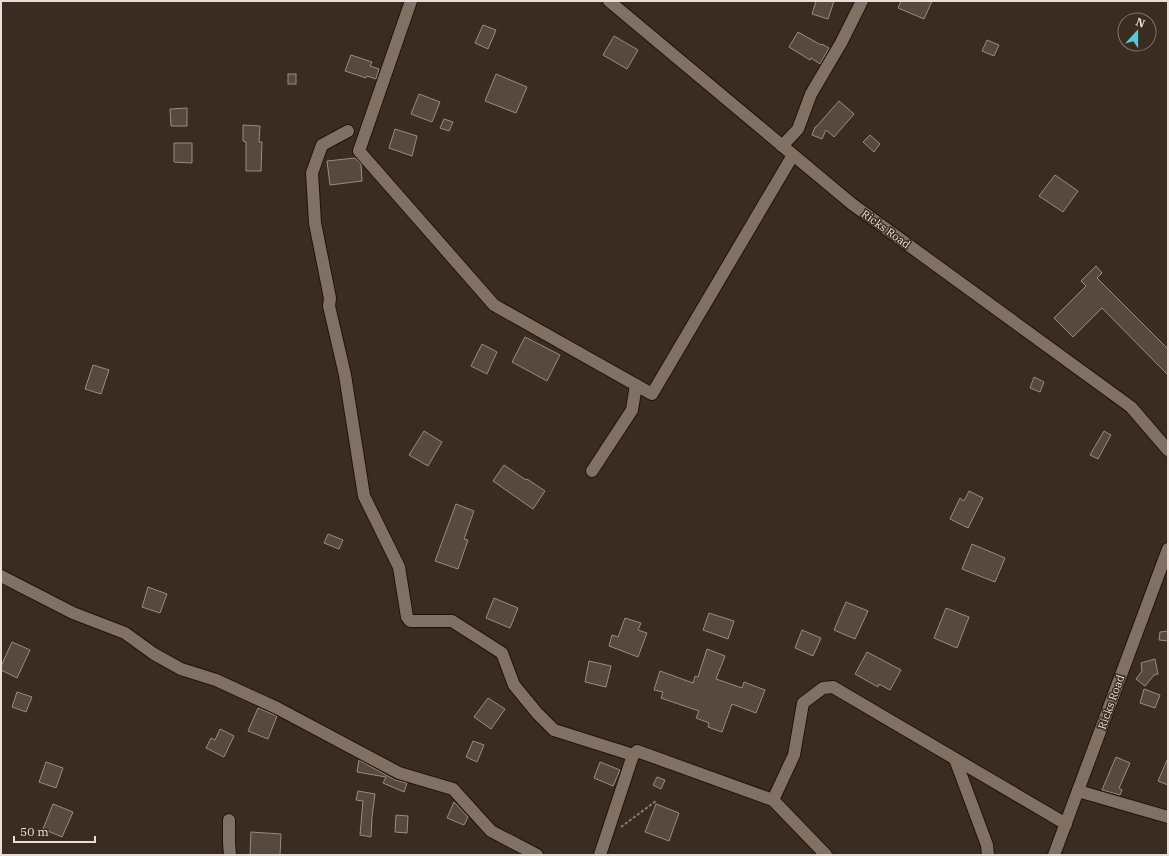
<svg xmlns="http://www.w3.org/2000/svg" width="1169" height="856" viewBox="0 0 1169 856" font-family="'IBM Plex Serif',serif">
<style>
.building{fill:#57493d;stroke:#9c8b7e}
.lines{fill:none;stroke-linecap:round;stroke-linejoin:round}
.minor-casing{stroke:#20140a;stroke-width:14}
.tertiary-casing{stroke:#20140a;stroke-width:14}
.path{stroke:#897d74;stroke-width:2;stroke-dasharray:3 2;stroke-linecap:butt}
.minor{stroke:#817064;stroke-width:12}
.tertiary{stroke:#817064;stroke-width:12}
.labels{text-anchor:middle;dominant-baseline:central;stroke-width:3;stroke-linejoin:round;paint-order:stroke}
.street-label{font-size:11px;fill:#e8dfd8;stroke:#3a2c21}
</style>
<rect width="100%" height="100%" fill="#3a2c21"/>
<g class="building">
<polygon points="816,1 834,1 828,19 812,14"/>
<polygon points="901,1 932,1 924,19 898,8"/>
<polygon points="483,25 496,30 488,49 475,43"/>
<polygon points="798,32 821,45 822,44 829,48 820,64 811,58 810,60 789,47"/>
<polygon points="614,36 638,50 627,69 603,55"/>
<polygon points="987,40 999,45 994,56 982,51"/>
<polygon points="351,55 372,62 370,66 379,69 376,79 367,76 366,78 345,71"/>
<rect x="288" y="74" width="8" height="10"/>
<polygon points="496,74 527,87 516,113 485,101"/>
<polygon points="419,94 440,102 432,122 411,114"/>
<polygon points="839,101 854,114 834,137 826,130 822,139 812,135 815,127 816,127"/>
<polygon points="187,108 187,126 171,126 170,109"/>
<polygon points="444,119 453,122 449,131 440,128"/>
<polygon points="243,125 260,126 259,142 262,142 261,171 246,171 246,142 243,141"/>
<polygon points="395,129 417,136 412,156 389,148"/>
<polygon points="870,135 880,144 874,152 863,142"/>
<polygon points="174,143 192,143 192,163 174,162"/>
<polygon points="355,158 361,164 362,181 330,185 327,161"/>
<polygon points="1055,175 1078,191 1063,212 1039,196"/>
<polygon points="1096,266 1102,273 1097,278 1168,349 1168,375 1102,308 1073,337 1054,318 1086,286 1081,281"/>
<polygon points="525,337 560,355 547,381 512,362"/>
<polygon points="482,344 497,352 487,374 471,366"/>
<polygon points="93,365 109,370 101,394 85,389"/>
<polygon points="1034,377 1044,382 1040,392 1030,388"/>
<polygon points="424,431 442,442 428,466 409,455"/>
<polygon points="1104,431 1111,435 1098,459 1090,455"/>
<polygon points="504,465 526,480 527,479 545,491 533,509 493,481"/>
<polygon points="969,491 983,498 968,528 950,519 960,498 964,501"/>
<polygon points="456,504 474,511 464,539 468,540 458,569 435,561"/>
<polygon points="328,534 343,540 339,549 324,543"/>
<polygon points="972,544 1005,558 995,582 962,569"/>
<polygon points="148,587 167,594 160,613 142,607"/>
<polygon points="494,598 518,608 510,628 486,618"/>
<polygon points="846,602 868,611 855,639 834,630"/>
<polygon points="946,608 969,617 957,648 934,638"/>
<polygon points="709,613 734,621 728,639 703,630"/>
<polygon points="625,618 641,623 638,630 647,633 638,657 609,646 612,635 618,637"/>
<polygon points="802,630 821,638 813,656 795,648"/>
<polygon points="1168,631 1168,641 1159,640 1160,632"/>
<polygon points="12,642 30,650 17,678 1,670 1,666"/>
<polygon points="707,649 725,656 716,679 742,688 744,682 765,690 756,713 732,704 722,732 708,727 709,723 696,718 699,711 661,698 663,692 654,690 660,671 693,683 695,676 698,677"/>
<polygon points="867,652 901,670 890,690 879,684 878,687 855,674"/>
<polygon points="1155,659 1158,674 1154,675 1145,686 1136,679 1142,671 1141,663"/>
<polygon points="589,661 611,666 606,687 585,682"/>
<polygon points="1144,689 1160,695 1155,708 1140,703"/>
<polygon points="17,692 32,697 26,712 12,707"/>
<polygon points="488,698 505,709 491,729 474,717"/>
<polygon points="258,708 277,716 268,739 248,731"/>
<polygon points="220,729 234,736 224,757 206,748 211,738 215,740"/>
<polygon points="473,741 484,745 477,762 466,757"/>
<polygon points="1116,757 1130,763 1119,788 1122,790 1120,795 1102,790"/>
<polygon points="1168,758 1168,785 1158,781"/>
<polygon points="359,760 395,780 407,783 404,792 383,783 386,777 357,772"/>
<polygon points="46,762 63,768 56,788 39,782"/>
<polygon points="600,762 620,770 613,786 594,778"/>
<polygon points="657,777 665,780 661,789 653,785"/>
<polygon points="358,791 375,794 372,817 371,837 360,835 363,801 356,800"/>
<polygon points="454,802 468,817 464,825 447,818"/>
<polygon points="53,804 73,812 62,837 43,829"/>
<polygon points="656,804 679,813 669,841 645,832"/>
<polygon points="396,815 408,816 407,833 395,832"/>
<polygon points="251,832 281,834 280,855 250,855"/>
</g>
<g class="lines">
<defs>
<g id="minor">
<polyline points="411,1 359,151 494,305 652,394 793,155"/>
<polyline points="348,131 322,145 312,173 315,223 330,298 329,306 345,375 364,496 399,567 407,617 410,621 452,621 502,653 514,685 537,713 554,730 633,755"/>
<polyline points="782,146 798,129 811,94 841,43 862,1"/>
<polyline points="592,471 632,410 636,385"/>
<polyline points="1,576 73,613 125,633 154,654 181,669 216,680 277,708 399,773 453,789 491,831 537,855"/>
<polyline points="955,759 987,845 988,855"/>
<polyline points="1078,791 1168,817"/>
<polyline points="773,800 794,755 803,703 823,688 833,687 1066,824"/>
<polyline points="229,820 229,843 230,855"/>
<polyline points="600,855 633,755 637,751 773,800 826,855"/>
</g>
<g id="tertiary">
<polyline points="609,1 852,204 1131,407 1168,450"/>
<polyline points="1054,855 1168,549"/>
</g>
</defs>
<use href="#minor" class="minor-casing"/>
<use href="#tertiary" class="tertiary-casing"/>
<polyline class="path" points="621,827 656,801"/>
<use href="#minor" class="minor"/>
<use href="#tertiary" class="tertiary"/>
</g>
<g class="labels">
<g class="street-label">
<text transform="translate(886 229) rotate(36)">Ricks Road</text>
<text transform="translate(1111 702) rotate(-70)">Ricks Road</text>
</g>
</g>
<rect width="1169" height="856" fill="none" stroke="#e8dfd8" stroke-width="4"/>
<g transform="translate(1137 32) rotate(21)"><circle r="19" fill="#3a2c21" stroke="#80746a"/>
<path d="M0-3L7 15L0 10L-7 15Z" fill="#54cadd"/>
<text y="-6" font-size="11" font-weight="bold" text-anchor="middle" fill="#e8dfd8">N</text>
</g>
<path d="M14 836v6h81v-6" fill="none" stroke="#e8dfd8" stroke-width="2"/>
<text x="20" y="836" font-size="12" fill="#e8dfd8" stroke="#3a2c21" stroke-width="3" paint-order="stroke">50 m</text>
</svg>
